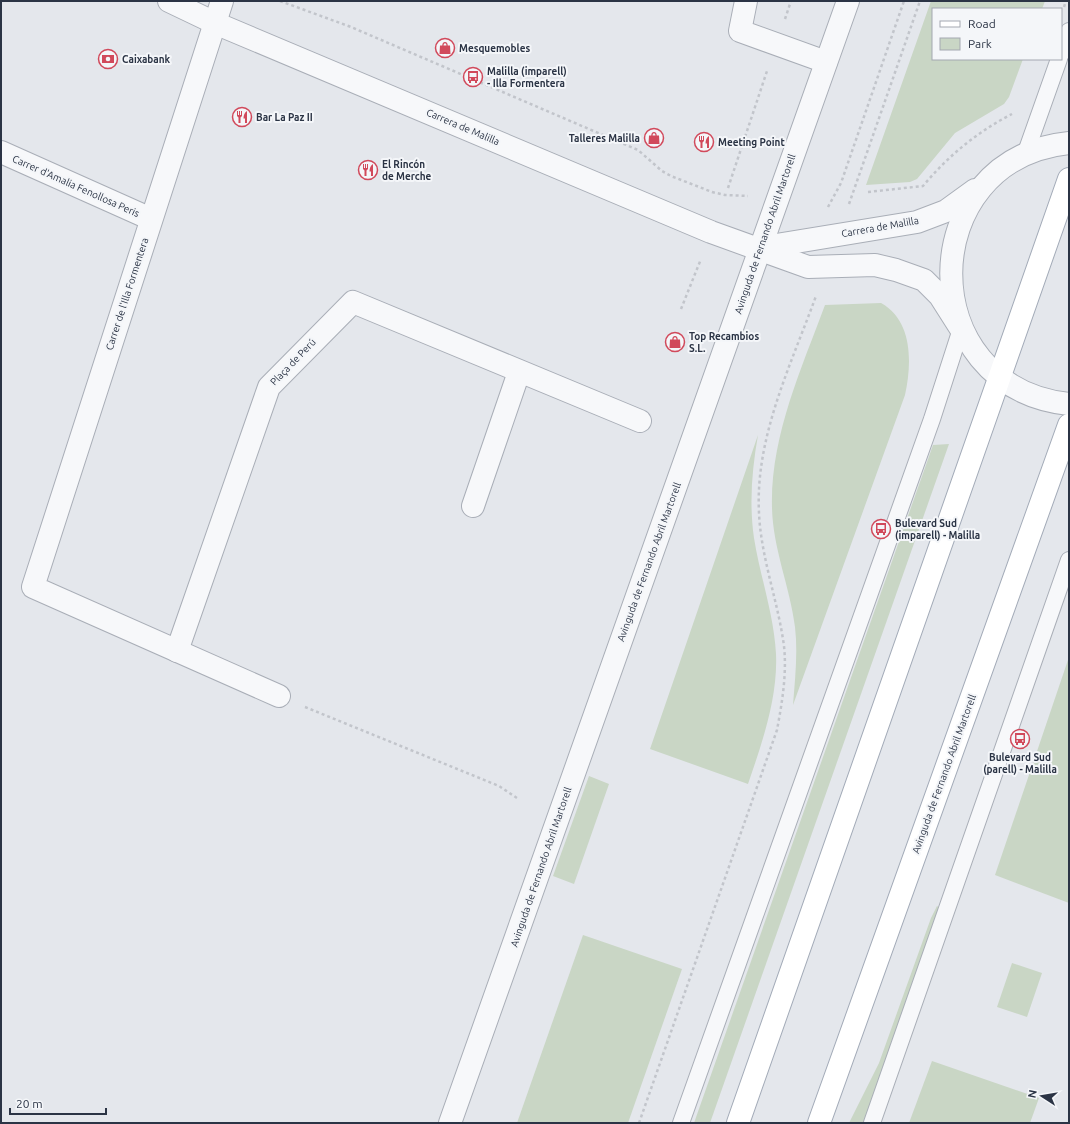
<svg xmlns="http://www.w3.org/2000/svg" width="1070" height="1124" viewBox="0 0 1070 1124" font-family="Ubuntu,sans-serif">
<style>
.green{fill:#c9d6c5}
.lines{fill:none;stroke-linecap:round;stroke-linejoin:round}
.service-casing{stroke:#a9aeb7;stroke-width:18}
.pedestrian-casing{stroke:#a9aeb7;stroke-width:24}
.minor-casing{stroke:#a9aeb7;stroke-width:24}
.tertiary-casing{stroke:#a9aeb7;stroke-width:24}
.primary-casing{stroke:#a3abb8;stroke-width:24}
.path{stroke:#c2c5cb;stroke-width:2.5;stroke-dasharray:3 3;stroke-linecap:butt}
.service{stroke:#f7f8fa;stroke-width:16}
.pedestrian{stroke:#f7f8fa;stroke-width:22}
.minor{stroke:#f7f8fa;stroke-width:22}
.tertiary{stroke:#f7f8fa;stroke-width:22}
.primary{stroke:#fff;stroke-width:22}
.labels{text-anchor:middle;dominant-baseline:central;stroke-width:4;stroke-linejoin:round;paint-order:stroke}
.poi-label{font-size:10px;font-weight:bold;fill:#2b3445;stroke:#f4f6f9;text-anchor:start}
.street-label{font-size:10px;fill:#2b3445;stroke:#f4f6f9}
</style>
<rect width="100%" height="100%" fill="#e4e7ec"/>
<g class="green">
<polygon points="931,1 1045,1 1042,9 933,9 933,59 1023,59 1009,97 1004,104 955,133 917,179 910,182 866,185"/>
<path d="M881 303C913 321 912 363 905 395L793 705C795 679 798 653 795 627 790 587 773 549 772 508 770 437 801 370 825 305Z"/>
<path d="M758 435C752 469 749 503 754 538 760 576 774 615 776 654 778 698 762 743 748 784L650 749Z"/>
<polygon points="949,444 710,1123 694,1123 933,445"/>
<polygon points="1069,657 1069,903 995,875"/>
<polygon points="589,776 609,784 574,884 553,876"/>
<polygon points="937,906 941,909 866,1123 849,1123 879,1063 931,918"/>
<polygon points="583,935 682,969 628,1123 517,1123"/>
<polygon points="1012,963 1042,973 1027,1017 997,1007"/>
<polygon points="932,1061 1039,1098 1030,1123 909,1123"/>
</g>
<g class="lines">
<defs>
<g id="service">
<polyline points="1061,54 1069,31"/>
<polyline points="1025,155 1059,59"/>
<polyline points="681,1123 932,419 961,329"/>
<polyline points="872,1123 1069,560"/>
</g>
<g id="pedestrian">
<polyline points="1,152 151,219"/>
<polyline points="473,506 519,372"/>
<polyline points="177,651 269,387 353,302 640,421"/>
</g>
<g id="minor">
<polyline points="222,1 33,587 279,696"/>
<polyline points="746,1 740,31 826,62"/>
<polyline points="450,1123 848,1"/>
</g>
<g id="tertiary">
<polyline points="169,1 215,23 711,232 808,267 875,265 896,270 924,280 940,296 961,329"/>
<path d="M1069 143C913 159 911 387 1069 404"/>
<polyline points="759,248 917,222 946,211 975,190"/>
</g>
<g id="primary">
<polyline points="738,1123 1069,179"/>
<polyline points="819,1123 1069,425"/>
</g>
</defs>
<use href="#service" class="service-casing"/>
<use href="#pedestrian" class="pedestrian-casing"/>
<use href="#minor" class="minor-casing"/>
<use href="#tertiary" class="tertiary-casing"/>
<use href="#primary" class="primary-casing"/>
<g class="path">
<polyline points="280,1 351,27 638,150 662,171 671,176 712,192 725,195 748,196"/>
<polyline points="1064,7 1066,1"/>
<polyline points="785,19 791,1"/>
<polyline points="728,188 767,71"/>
<path d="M868 192 923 186C948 156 977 132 1012 114"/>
<polyline points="849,204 920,1"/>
<polyline points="828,207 841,183 904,1"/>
<polyline points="681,309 701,259"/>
<polyline points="305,707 499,786 517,798"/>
<path d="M639 1123 777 730C782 703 787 674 784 646 778 601 761 558 759 513 755 437 791 365 816 296"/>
</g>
<use href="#service" class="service"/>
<use href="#pedestrian" class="pedestrian"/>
<use href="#minor" class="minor"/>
<use href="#tertiary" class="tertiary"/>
<use href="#primary" class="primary"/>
</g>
<defs>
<symbol id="shop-ring" viewBox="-11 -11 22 22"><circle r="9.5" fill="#f4f6f9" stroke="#d1495b" stroke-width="1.5"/><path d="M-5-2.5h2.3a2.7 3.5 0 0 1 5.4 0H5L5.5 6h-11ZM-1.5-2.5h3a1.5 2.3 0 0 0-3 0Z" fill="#d1495b"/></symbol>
<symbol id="bank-ring" viewBox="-11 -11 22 22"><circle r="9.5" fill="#f4f6f9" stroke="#d1495b" stroke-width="1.5"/><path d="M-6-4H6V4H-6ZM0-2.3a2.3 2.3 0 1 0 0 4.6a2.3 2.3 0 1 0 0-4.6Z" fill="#d1495b"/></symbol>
<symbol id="bus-ring" viewBox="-11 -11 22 22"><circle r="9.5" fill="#f4f6f9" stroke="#d1495b" stroke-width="1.5"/><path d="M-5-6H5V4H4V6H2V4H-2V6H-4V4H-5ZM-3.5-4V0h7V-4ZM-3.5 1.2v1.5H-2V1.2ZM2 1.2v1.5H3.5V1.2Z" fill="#d1495b"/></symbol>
<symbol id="restaurant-ring" viewBox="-11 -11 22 22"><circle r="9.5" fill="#f4f6f9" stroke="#d1495b" stroke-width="1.5"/><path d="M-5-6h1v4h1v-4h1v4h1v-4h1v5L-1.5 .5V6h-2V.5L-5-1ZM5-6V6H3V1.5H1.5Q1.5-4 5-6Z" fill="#d1495b"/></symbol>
</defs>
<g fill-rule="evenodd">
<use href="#shop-ring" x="434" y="37" width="22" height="22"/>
<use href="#bank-ring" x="97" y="48" width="22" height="22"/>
<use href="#bus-ring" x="462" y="66" width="22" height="22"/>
<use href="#restaurant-ring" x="231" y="106" width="22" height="22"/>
<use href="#shop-ring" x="643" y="127" width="22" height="22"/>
<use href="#restaurant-ring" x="693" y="131" width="22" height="22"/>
<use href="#restaurant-ring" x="357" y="159" width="22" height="22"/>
<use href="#shop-ring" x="664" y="331" width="22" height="22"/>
<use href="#bus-ring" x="870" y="518" width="22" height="22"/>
<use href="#bus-ring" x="1009" y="728" width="22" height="22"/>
</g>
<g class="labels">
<g class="poi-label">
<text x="459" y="48">Mesquemobles</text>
<text x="122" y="59">Caixabank</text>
<text x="487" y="71">Malilla (imparell)<tspan x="487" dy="12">- Illa Formentera</tspan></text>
<text x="256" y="117">Bar La Paz II</text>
<text x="640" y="138" text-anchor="end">Talleres Malilla</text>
<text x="718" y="142">Meeting Point</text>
<text x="382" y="164">El Rincón<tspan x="382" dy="12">de Merche</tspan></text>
<text x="689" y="336">Top Recambios<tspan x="689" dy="12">S.L.</tspan></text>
<text x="895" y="523">Bulevard Sud<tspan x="895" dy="12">(imparell) - Malilla</tspan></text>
<text x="1020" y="757" text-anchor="middle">Bulevard Sud<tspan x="1020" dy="12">(parell) - Malilla</tspan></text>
</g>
<g class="street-label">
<text transform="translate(463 127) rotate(23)">Carrera de Malilla</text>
<text transform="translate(76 186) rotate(24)">Carrer d'Amalia Fenollosa Peris</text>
<text transform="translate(880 227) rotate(-10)">Carrera de Malilla</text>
<text transform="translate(765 234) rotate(-71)">Avinguda de Fernando Abril Martorell</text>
<text transform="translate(127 294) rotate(-72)">Carrer de l'Illa Formentera</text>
<text transform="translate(293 362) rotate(-46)">Plaça de Perú</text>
<text transform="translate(649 562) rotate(-70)">Avinguda de Fernando Abril Martorell</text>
<text transform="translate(944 774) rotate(-70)">Avinguda de Fernando Abril Martorell</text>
<text transform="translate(541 867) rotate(-71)">Avinguda de Fernando Abril Martorell</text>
</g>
</g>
<rect width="1070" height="1124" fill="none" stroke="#2b3445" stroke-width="4"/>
<rect x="932" y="8" width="130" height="52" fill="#f4f6f9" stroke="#a4a8b1"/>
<rect x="940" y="21" width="20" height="6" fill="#ffffff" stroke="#a4a8b1"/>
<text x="968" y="28" font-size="12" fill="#2b3445">Road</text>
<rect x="940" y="38" width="20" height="12" fill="#c9d6c5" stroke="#a4a8b1"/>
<text x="968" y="48" font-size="12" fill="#2b3445">Park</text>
<g transform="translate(1042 1096) rotate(282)" stroke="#f4f6f9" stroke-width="3" paint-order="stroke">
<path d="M0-3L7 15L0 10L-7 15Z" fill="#2b3445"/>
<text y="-6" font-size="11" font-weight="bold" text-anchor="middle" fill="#2b3445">N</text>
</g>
<path d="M10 1108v6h96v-6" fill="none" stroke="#2b3445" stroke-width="2"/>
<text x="16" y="1108" font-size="12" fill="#2b3445" stroke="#f4f6f9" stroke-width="3" paint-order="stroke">20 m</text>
</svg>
